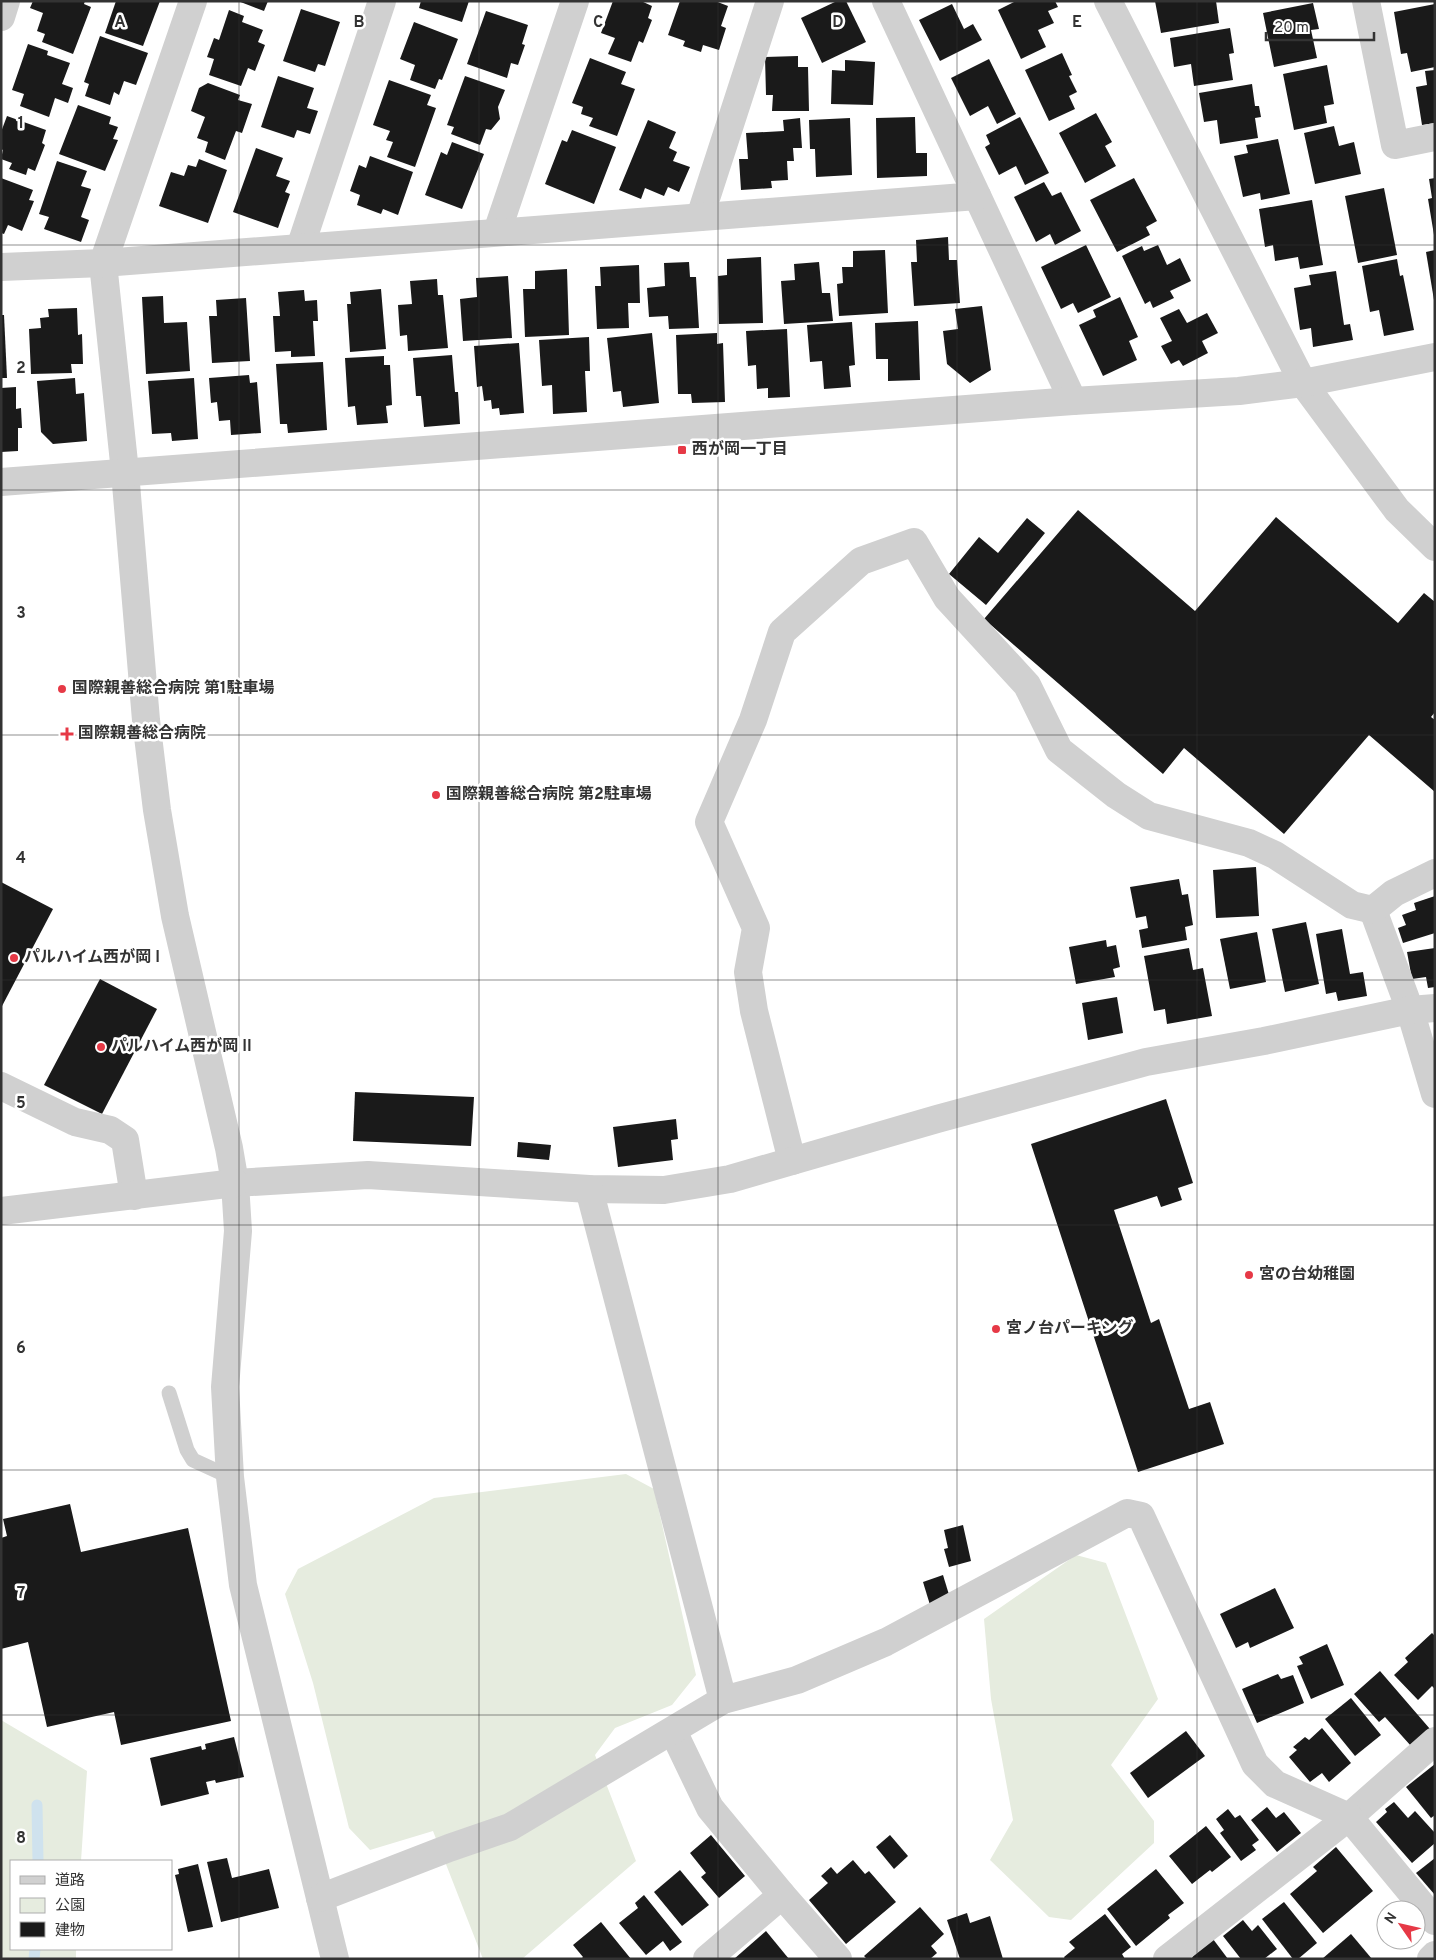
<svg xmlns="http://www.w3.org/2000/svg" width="1436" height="1960" viewBox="0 0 1436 1960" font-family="Overpass,'Noto Sans JP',sans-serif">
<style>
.green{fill:#e6ecdf}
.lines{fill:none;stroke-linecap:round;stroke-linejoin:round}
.stream{stroke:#cfe2ee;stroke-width:11}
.building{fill:#1a1a1a}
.service{stroke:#d0d0d0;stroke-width:15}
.minor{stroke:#d0d0d0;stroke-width:28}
.tertiary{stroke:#d0d0d0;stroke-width:28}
.grid{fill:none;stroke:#333;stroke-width:1;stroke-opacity:0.55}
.poi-dot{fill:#e63946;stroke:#fff;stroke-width:2}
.labels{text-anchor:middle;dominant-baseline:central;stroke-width:5;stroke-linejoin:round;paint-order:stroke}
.poi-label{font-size:16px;font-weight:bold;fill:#333;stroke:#fff;text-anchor:start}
.grid-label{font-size:16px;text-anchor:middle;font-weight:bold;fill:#333;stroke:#fff;stroke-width:5;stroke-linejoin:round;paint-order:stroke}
</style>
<rect width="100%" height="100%" fill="#fff"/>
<g class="green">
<polygon points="626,1474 654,1489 696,1675 672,1705 615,1728 595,1755 636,1861 522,1959 483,1959 433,1831 370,1850 349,1828 313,1683 285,1594 298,1569 434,1498"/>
<polygon points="1076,1555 1106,1563 1158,1699 1111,1765 1154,1821 1154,1843 1071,1920 1049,1917 990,1860 1013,1820 991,1699 984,1619"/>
<polygon points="1,1720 87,1771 81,1861 11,1861 11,1949 76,1949 76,1959 1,1959"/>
</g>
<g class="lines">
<g class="stream">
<polyline points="37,1805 38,1861"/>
<polyline points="34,1959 35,1949"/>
</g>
</g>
<g class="building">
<polygon points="33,1 85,1 84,4 91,7 73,54 42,42 45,34 37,31 43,13 30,8"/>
<polygon points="116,1 160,1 143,46 105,33"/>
<polygon points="238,1 268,1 264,11"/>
<polygon points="421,1 469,1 462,22 419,8"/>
<polygon points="613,1 641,1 652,6 648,18 652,20 643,43 639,41 631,62 608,54 615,38 601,33"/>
<polygon points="680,1 715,1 728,6 721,26 726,28 719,50 703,45 701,52 683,46 685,41 668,35"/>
<polygon points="837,1 846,1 866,42 822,63 801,18"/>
<polygon points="1016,1 1055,1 1058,7 1048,11 1054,23 1038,30 1046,47 1021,59 998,10"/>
<polygon points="1155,1 1216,1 1219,23 1161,33"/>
<polygon points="1313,3 1319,29 1311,30 1317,58 1274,67 1263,13"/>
<polygon points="952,4 964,29 973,24 982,40 940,61 919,20"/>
<polygon points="1435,4 1435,67 1411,72 1407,53 1401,54 1394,12"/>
<polygon points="301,9 340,22 325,66 318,64 315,72 283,61"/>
<polygon points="229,10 244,16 242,22 263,30 258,42 265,45 255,71 248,68 241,86 209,75 214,59 207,57 214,38 219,40"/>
<polygon points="486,11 528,25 522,44 525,45 518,65 511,63 507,78 467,64"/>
<polygon points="414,22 458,39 442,80 439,79 435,89 410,80 415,65 400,59"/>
<polygon points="1230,28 1234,53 1229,54 1233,80 1194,86 1191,64 1174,67 1170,38"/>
<polygon points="100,36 148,53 136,85 124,81 119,95 114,92 110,105 85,96 89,84 84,82"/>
<polygon points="28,44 48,51 47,55 70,63 62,84 73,88 68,103 55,98 49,117 20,106 24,94 12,90"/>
<polygon points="1062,53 1072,75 1069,76 1077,92 1069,96 1075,109 1049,121 1025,70"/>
<polygon points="798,56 798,67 808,67 809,111 772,111 773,95 766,95 765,57"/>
<polygon points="590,58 626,72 621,84 635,89 617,136 589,126 593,118 581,114 583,107 572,103"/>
<polygon points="989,59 1016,114 997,124 988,106 970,116 951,78"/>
<polygon points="845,60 875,62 873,105 831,104 832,70 845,71"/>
<polygon points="1327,65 1334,104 1324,106 1327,123 1294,130 1283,74"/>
<polygon points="1435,70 1435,123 1422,125 1416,87 1427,85 1425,71"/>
<polygon points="278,76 314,88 307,108 318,111 310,134 297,130 294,138 261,127"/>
<polygon points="465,76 505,90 498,107 500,119 491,130 486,129 480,145 451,134 454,127 447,125"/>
<polygon points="389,80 431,95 427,105 436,108 415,167 387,157 393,142 386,140 390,131 373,125"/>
<polygon points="208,83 240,95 238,100 252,104 242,133 236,131 225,160 205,152 208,142 197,138 205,117 191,111 199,88"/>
<polygon points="1252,84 1255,106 1259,106 1261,117 1255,118 1258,138 1220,144 1217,120 1204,122 1199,93"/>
<polygon points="78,105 111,117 109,124 118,127 113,139 118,140 105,171 59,154"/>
<polygon points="1096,113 1112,142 1105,146 1116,166 1085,183 1059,133"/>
<polygon points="7,116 46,130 42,143 45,145 35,171 28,168 26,175 9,169 12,163 1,159 3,150 1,149 1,132"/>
<polygon points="915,117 916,153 927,153 927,176 877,178 876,118"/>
<polygon points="1020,117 1049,173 1025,185 1016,166 999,175 985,147 990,144 986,135"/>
<polygon points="800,118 802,148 793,148 794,161 787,161 788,180 771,181 772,188 741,190 739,159 748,159 746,133 784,131 783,120"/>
<polygon points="850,118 852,175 816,177 815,149 810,149 809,120"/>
<polygon points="648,120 676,132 669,148 677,152 673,161 690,167 679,192 668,187 664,196 645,188 641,199 619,190"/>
<polygon points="1334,126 1339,146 1354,142 1361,174 1315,184 1304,133"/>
<polygon points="572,130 616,147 594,204 545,184 562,140 567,142"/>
<polygon points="1278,139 1290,194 1261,200 1260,193 1243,197 1234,156 1248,153 1246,145"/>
<polygon points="452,142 484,154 462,209 425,195 441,152 447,155"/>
<polygon points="256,148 283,158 276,176 290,181 285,192 290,194 278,228 233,212"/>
<polygon points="370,156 413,172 398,215 383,209 381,214 357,205 360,195 350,191 359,165 366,168"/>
<polygon points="199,159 227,170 208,223 159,206 171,172 184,176 188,165 196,167"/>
<polygon points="57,161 87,171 81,186 91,189 81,217 89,220 81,242 44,229 49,217 39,214"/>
<polygon points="1,178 33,190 29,200 34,201 22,231 8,225 4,234 1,233"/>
<polygon points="1134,178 1157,221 1146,227 1150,235 1117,252 1090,200"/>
<polygon points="1435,178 1435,235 1434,235 1428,199 1432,198 1429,179"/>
<polygon points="1044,182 1052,196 1061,192 1081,231 1055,245 1050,234 1036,242 1014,197"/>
<polygon points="1384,188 1397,255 1358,263 1345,196"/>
<polygon points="1312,200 1323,265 1300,269 1298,257 1275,261 1273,245 1265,247 1259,209"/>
<polygon points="948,237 949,260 957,260 960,303 914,306 911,262 917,262 916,240"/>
<polygon points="1086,245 1111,297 1078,313 1073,303 1061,309 1041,267"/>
<polygon points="1158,245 1167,265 1180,258 1191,281 1170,291 1174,298 1153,308 1150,301 1145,304 1122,256 1142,246 1144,251"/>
<polygon points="885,250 888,313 839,316 837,284 843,283 842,267 853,267 853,251"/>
<polygon points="1435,250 1435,299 1434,300 1426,252"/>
<polygon points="761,257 763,323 719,324 718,276 727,275 727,259"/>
<polygon points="1397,259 1400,276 1403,275 1414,330 1384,336 1379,310 1370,312 1362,266"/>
<polygon points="689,262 690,277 696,277 699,328 669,329 668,316 649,317 647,288 665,286 664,263"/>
<polygon points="819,262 822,293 830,293 833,321 784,324 781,281 795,280 794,264"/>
<polygon points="639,265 640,303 628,303 629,328 597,329 595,286 601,286 600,267"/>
<polygon points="567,269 569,335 525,337 523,289 535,289 535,271"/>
<polygon points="1336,271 1344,325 1350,324 1353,340 1313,347 1311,328 1300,330 1294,288 1311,285 1309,275"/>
<polygon points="508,276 512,338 463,341 460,299 477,297 476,278"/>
<polygon points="437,279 438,295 443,295 448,348 408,351 407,335 400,336 398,305 412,304 410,281"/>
<polygon points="381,289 386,349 350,352 347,304 351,304 350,292"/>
<polygon points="304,290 305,301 317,300 318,321 313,321 315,356 291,357 291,351 275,352 273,316 280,316 278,292"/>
<polygon points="163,296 164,323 187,322 190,371 146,374 142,297"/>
<polygon points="1120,297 1138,337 1129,341 1137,360 1103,376 1079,325 1096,317 1093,310"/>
<polygon points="246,298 250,361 212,363 209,316 217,316 216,300"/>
<polygon points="982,306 991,370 970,383 947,364 943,331 958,329 955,309"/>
<polygon points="77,308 78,335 82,334 83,364 71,364 72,373 31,374 29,329 41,328 40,318 49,317 48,309"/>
<polygon points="1179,309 1187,323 1207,313 1218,333 1202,341 1208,353 1183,366 1179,360 1171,364 1161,346 1172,341 1160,318"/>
<polygon points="1,315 4,315 7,378 1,378"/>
<polygon points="918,321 920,380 888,381 888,359 876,359 875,323"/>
<polygon points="852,322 855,365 849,366 851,387 824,389 822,361 810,362 807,325"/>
<polygon points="787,329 790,397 768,398 768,388 757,389 756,365 748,366 746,331"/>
<polygon points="652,333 659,403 623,407 621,391 613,392 607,338"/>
<polygon points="717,333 717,344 723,343 725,402 692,403 691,394 678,394 676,335"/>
<polygon points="589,337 590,371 585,371 587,412 553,414 552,385 542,386 539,340"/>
<polygon points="519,343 524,413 500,415 499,408 492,409 491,400 484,401 482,386 477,387 474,346"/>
<polygon points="452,355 455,392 458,392 460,424 424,427 421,396 416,396 413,358"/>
<polygon points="384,356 384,365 390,365 392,405 386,406 388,423 357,425 355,406 348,407 345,358"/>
<polygon points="323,362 327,430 288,433 287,424 280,424 276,364"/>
<polygon points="249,375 250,383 257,382 261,433 231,435 230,420 219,421 217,402 211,403 209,378"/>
<polygon points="75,378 76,394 84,393 87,441 53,444 41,432 37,381"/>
<polygon points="194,378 198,439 172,441 171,433 152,434 148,381"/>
<polygon points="16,387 16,409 21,408 22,428 18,428 18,451 1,452 1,388"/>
<polygon points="1078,510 1195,611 1276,517 1398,623 1424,593 1435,602 1435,712 1431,717 1435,720 1435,792 1369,735 1284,834 1184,748 1163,774 984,619"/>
<polygon points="1027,518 1045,533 986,605 949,574 979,537 998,553"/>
<polygon points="1256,867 1259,916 1216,918 1213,870"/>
<polygon points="1179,879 1182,895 1188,894 1193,925 1185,927 1187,940 1142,948 1139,930 1148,928 1146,916 1136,918 1130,887"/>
<polygon points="1,882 53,909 1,1008"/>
<polygon points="1435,896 1435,933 1403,943 1398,928 1406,925 1402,915 1416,910 1414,903"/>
<polygon points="1306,922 1319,984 1285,992 1272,929"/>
<polygon points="1342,929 1350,974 1363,972 1367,996 1338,1001 1336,992 1326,994 1316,934"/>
<polygon points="1257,932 1266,982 1230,989 1220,939"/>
<polygon points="1106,940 1107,947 1116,945 1120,967 1113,969 1115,977 1076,984 1069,947"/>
<polygon points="1189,948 1193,970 1203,968 1212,1016 1167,1024 1165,1009 1154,1011 1144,956"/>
<polygon points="1435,948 1435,987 1428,988 1426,977 1412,979 1407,952"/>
<polygon points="100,979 157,1009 102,1114 44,1085"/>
<polygon points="1117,997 1123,1033 1088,1040 1082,1003"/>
<polygon points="355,1092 474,1097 471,1146 353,1141"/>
<polygon points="1166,1099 1193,1183 1178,1188 1182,1200 1161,1207 1157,1196 1114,1210 1151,1323 1159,1319 1189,1409 1210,1402 1224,1444 1138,1472 1031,1144"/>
<polygon points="676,1119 678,1139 671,1140 673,1160 618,1167 613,1127"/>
<polygon points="518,1142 551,1145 549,1160 517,1157"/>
<polygon points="70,1504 81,1552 188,1528 231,1721 121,1745 114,1712 47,1727 28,1642 1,1649 1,1538 7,1536 3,1519"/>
<polygon points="963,1525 971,1561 949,1567 944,1549 948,1548 944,1530"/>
<polygon points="943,1575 950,1598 930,1605 923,1582"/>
<polygon points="1275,1588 1294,1628 1250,1648 1248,1642 1236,1648 1220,1614"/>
<polygon points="1432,1633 1435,1636 1435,1689 1432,1686 1418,1700 1394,1675 1408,1662 1405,1658"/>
<polygon points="1327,1644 1344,1685 1311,1699 1297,1666 1303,1664 1299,1657"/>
<polygon points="1380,1671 1430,1729 1411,1746 1385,1717 1379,1722 1354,1694"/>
<polygon points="1278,1674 1281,1679 1293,1675 1304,1703 1257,1723 1242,1689"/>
<polygon points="1351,1698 1381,1735 1355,1756 1325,1719"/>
<polygon points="1322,1728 1351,1763 1329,1782 1322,1773 1310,1782 1289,1757 1297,1750 1293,1747 1305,1737 1309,1740"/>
<polygon points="1186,1731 1205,1756 1148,1798 1130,1773"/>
<polygon points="234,1737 244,1777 216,1783 215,1780 206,1782 209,1794 161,1806 150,1758 201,1746 202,1750 206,1749 205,1744"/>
<polygon points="1435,1764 1435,1815 1431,1818 1406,1787"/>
<polygon points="1394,1802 1408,1818 1415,1811 1435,1833 1435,1843 1412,1863 1376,1822 1387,1812 1385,1809"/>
<polygon points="1267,1807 1276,1818 1284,1812 1301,1833 1277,1852 1251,1820"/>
<polygon points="1228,1809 1235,1818 1240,1815 1259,1840 1252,1845 1256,1850 1241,1861 1220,1833 1224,1830 1216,1819"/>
<polygon points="1206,1826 1231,1857 1212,1872 1210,1870 1192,1884 1169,1856"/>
<polygon points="711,1835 745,1876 719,1898 701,1877 706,1873 690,1853"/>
<polygon points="890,1835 908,1856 894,1869 876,1847"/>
<polygon points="1336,1847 1373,1891 1323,1933 1290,1894 1317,1871 1313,1867"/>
<polygon points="227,1858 232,1878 269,1869 279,1908 221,1922 207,1862"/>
<polygon points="1435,1858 1435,1895 1416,1873"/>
<polygon points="853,1860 865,1874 869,1871 896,1902 846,1944 809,1900 828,1883 821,1876 831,1867 837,1874"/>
<polygon points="198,1864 213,1927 188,1932 175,1875 179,1874 178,1869"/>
<polygon points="1156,1869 1184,1903 1168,1915 1170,1918 1136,1946 1107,1909"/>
<polygon points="680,1870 709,1905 682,1926 654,1892"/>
<polygon points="644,1895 682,1942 670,1951 663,1941 646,1955 619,1923 638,1908 635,1903"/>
<polygon points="1284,1902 1317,1943 1298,1959 1293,1959 1262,1919"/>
<polygon points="920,1907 944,1934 931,1946 937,1953 930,1959 867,1959 864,1956"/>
<polygon points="967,1913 970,1923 990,1916 1003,1959 960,1959 947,1920"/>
<polygon points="1105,1914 1131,1947 1122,1954 1125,1959 1065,1959 1064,1957 1075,1948 1069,1942"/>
<polygon points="1243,1920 1252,1931 1258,1925 1277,1949 1264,1959 1241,1959 1223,1936"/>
<polygon points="601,1922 631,1959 581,1959 583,1957 573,1945"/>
<polygon points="766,1931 789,1959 734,1959"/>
<polygon points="1351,1934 1372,1959 1322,1959"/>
<polygon points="1213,1939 1228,1959 1193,1959 1192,1957"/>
</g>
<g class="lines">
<polyline class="service" points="169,1393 187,1450 193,1460 230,1477"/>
<g class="minor">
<polyline points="193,1 103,263 125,472 146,720 157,810 175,916 229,1148 235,1183 238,1231 225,1387 230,1477 243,1585 335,1959"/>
<polyline points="886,1 1073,401"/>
<polyline points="1108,1 1303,383 1397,510 1435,547"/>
<polyline points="1366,1 1395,145 1435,137"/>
<polyline points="1,17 6,1"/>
<polyline points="700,217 770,1"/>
<polyline points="497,232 575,1"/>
<polyline points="300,248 382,1"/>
<polyline points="1,267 103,263 977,196"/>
<polyline points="1373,910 1410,1010 1435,1094"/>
<polyline points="1,1086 75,1122 110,1130 125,1140 134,1196"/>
<polyline points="792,1161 754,1011 748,972 756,928 709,822 753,720 782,632 861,561 914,542 947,598 1027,685 1059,750 1116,795 1149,816 1249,843 1275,855 1352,905 1373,910 1394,893 1435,873"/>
<polyline points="235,1183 368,1175 589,1189 664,1190 730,1179 937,1119 1146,1062 1264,1041 1410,1010 1435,1008"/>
<polyline points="589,1189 723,1700"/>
<polyline points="673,1731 710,1808 782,1895"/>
<polyline points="320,1898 449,1848 510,1827 723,1700 797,1680 886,1642 1127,1513 1141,1516 1255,1764 1275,1784 1349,1817 1435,1741"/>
<polyline points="707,1959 782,1895 838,1959"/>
<polyline points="1167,1959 1349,1817 1435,1921"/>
<polyline points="1431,1959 1435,1955"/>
</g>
<g class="tertiary">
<polyline points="1,482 1073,401 1239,391 1303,383 1435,357"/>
<polyline points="1,1211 235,1183"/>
</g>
</g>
<path class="grid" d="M239 1V1959M479 1V1959M718 1V1959M957 1V1959M1197 1V1959M1 245H1435M1 490H1435M1 735H1435M1 980H1435M1 1225H1435M1 1470H1435M1 1715H1435"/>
<g class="poi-dot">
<rect x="677" y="445" width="10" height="10" rx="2.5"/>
<circle cx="62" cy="689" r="5"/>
<path d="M64.5 726.5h5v5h5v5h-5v5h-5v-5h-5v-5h5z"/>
<circle cx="436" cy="795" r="5"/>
<circle cx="14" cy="958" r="5"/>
<circle cx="101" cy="1047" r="5"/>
<circle cx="1249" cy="1275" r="5"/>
<circle cx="996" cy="1329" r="5"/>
</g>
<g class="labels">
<g class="poi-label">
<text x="692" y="450">西が岡一丁目</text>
<text x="72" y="689">国際親善総合病院 第1駐車場</text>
<text x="78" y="734">国際親善総合病院</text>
<text x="446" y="795">国際親善総合病院 第2駐車場</text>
<text x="24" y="958">パルハイム西が岡 I</text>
<text x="111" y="1047">パルハイム西が岡 II</text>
<text x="1259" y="1275">宮の台幼稚園</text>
<text x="1006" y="1329">宮ノ台パーキング</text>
</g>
</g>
<g class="grid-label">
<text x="120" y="27">A</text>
<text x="359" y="27">B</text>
<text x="598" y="27">C</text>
<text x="838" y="27">D</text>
<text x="1077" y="27">E</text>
<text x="21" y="128">1</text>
<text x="21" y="373">2</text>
<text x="21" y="618">3</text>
<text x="21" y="863">4</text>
<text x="21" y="1108">5</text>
<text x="21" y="1353">6</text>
<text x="21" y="1598">7</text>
<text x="21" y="1843">8</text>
</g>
<rect width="1436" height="1960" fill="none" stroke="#333333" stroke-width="5"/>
<rect x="10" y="1860" width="162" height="90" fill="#ffffff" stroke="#adadad"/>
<rect x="20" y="1876" width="25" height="8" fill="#d0d0d0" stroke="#adadad"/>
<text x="55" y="1885" font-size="15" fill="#333333">道路</text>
<rect x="20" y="1898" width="25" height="15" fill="#e6ecdf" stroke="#adadad"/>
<text x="55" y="1910" font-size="15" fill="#333333">公園</text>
<rect x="20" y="1922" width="25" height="15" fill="#1a1a1a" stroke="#adadad"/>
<text x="55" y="1935" font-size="15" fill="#333333">建物</text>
<g transform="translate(1401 1925) rotate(304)"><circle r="24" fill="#ffffff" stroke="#adadad"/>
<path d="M0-4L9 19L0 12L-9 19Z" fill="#e63946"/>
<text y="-8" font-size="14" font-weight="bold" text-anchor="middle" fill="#333333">N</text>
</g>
<path d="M1266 32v8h108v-8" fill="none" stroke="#333333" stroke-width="2.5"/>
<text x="1274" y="32" font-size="15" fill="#333333" stroke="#ffffff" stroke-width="4" paint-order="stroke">20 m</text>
</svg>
